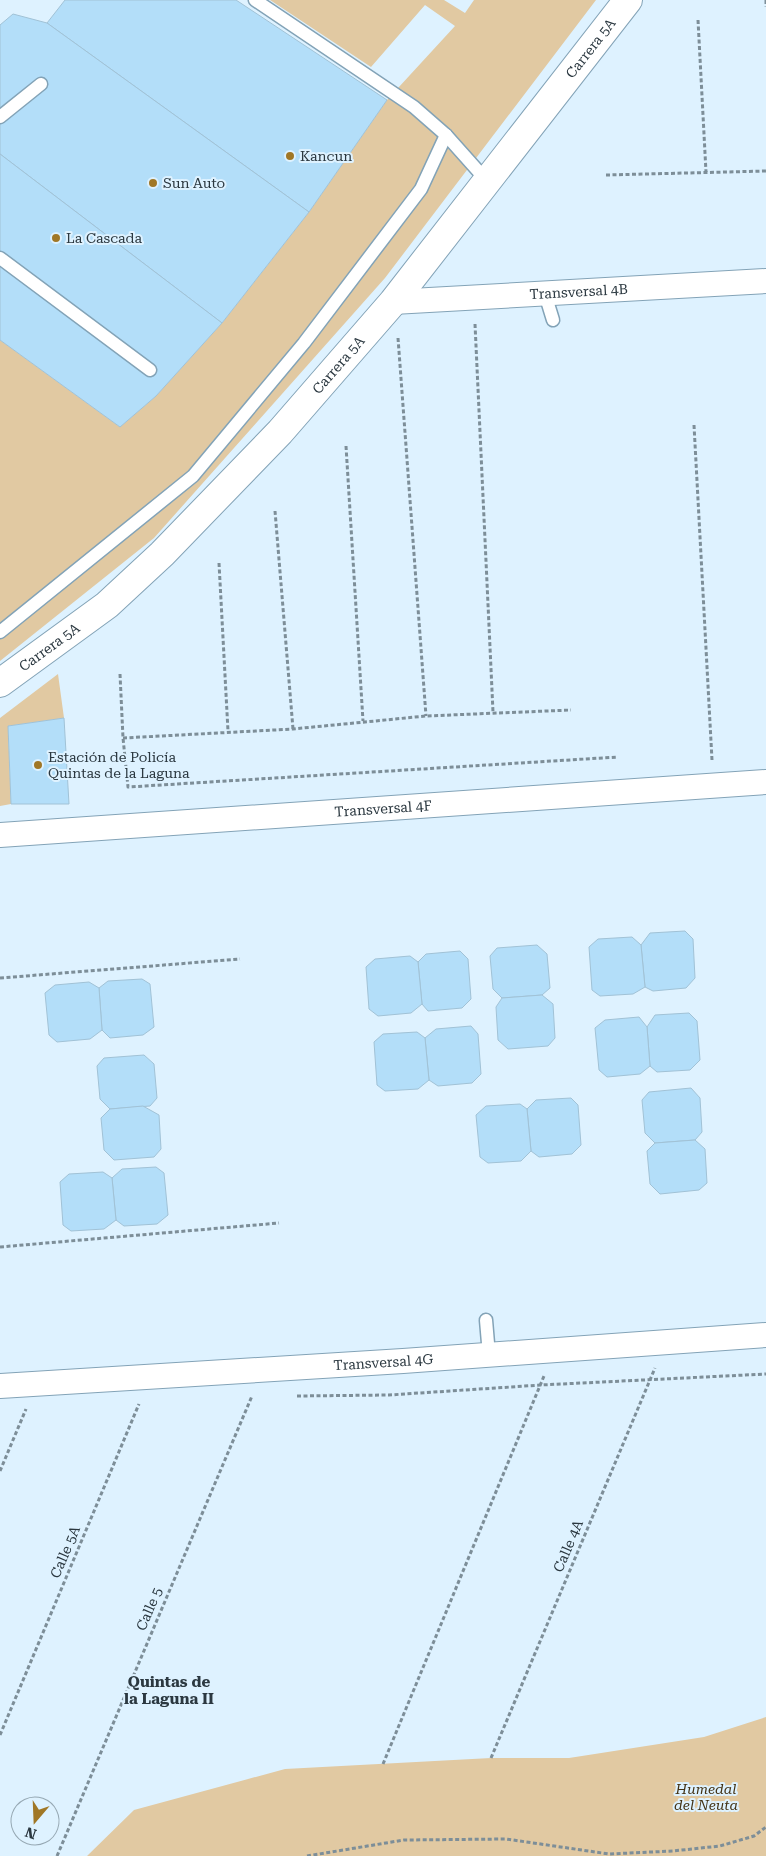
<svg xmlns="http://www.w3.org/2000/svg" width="766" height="1856" viewBox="0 0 766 1856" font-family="'Roboto Serif',serif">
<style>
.green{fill:#e1c9a2}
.building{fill:#b3def9;stroke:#a1c2d6}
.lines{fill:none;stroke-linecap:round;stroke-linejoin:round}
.service-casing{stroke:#83a3b7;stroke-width:15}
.minor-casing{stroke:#83a3b7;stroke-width:26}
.secondary-casing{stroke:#83a3b7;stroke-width:30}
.path{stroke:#7d8e98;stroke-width:3;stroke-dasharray:4 2.5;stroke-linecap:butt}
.service{stroke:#fff;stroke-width:12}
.minor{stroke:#fff;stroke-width:24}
.secondary{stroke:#fff;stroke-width:28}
.poi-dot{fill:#a07726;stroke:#def2ff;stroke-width:2}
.labels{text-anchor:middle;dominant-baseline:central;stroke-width:4;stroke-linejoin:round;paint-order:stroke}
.street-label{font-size:14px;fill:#2b3840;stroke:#def2ff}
.poi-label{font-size:14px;fill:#2b3840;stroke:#def2ff;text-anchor:start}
.park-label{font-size:14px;font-style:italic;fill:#433214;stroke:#def2ff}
.neighbourhood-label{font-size:15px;font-weight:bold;fill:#2b3840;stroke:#def2ff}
</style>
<rect width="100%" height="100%" fill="#def2ff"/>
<g class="green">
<polygon points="270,0 444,0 465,13 474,0 596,0 385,278 154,538 0,661 0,340 120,427 156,396 222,323 309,212 387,100 455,26 425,5 371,67"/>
<polygon points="58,674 64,718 8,726 11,804 0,806 0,718"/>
<polygon points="766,1717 766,1856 87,1856 134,1810 285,1769 491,1758 569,1758 704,1737"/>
</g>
<g class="building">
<polygon points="65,0 236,0 387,100 309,212 47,23"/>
<polygon points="13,14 47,23 309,212 222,323 0,154 0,25"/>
<polygon points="0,154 222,323 156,396 120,427 0,340"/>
<polygon points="64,718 69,804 11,804 8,726"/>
<polygon points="685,931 693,939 695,978 686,988 653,991 645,987 641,945 650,933"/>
<polygon points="632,937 641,945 645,987 633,994 600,996 592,990 589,947 598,939"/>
<polygon points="537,945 547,954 550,988 542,995 502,998 493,989 490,956 497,948"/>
<polygon points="460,951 468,959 471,999 462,1008 428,1011 422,1004 418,962 426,954"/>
<polygon points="410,956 418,962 422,1004 411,1013 378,1016 369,1009 366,967 375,959"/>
<polygon points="142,979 150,984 154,1027 143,1035 110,1038 102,1030 99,988 108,981"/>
<polygon points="89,982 99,988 102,1030 90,1039 57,1042 49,1035 45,993 55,985"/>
<polygon points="542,995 553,1004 555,1038 548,1046 508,1049 498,1040 496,1007 502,998"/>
<polygon points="689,1013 697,1021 700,1060 690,1070 657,1072 650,1066 647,1027 655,1015"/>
<polygon points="639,1017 647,1027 650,1066 640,1074 607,1077 599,1070 595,1028 605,1020"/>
<polygon points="471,1026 478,1034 481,1074 472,1083 438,1086 429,1080 425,1038 436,1029"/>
<polygon points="417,1032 425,1038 429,1080 418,1089 385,1091 377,1085 374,1042 383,1034"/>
<polygon points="144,1055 154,1064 157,1098 150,1106 110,1109 100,1099 97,1066 104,1058"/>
<polygon points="691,1088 700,1098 702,1132 695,1140 655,1143 645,1133 642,1100 649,1092"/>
<polygon points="571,1098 578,1105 581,1145 572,1154 539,1157 531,1151 527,1109 536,1100"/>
<polygon points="520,1104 527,1109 531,1151 521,1161 488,1163 480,1157 476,1115 486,1106"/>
<polygon points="143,1106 159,1115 161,1149 154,1157 114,1160 104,1150 101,1118 110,1109"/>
<polygon points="695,1140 705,1149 707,1183 699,1190 660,1194 650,1184 647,1151 655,1143"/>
<polygon points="156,1167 164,1173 168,1215 157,1224 124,1226 116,1220 112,1178 122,1169"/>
<polygon points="103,1172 112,1178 116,1220 104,1229 71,1231 63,1225 60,1182 69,1174"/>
</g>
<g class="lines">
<defs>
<g id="service">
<polyline points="255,0 414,107 446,135 487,181"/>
<polyline points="0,117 41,84"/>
<polyline points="0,258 150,370"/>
<polyline points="545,294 553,320"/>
<polyline points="0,632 193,476 304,343 421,189 446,135"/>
<polyline points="486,1320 489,1355"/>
</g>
<g id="minor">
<path id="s1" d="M393 302 766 281"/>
<path id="s2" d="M0 835 766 782"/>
<path id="s3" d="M0 1386 403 1361 766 1335"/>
</g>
<g id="secondary">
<path id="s4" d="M0 683 107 605 162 554 280 432 393 302 628 0"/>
</g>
</defs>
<use href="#service" class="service-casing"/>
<use href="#minor" class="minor-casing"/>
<use href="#secondary" class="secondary-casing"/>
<g class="path">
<polyline points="766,0 766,7"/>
<polyline points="698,20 706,172"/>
<polyline points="606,175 766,171"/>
<polyline points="475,324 493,712"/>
<polyline points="398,338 426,716"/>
<polyline points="694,425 712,760"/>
<polyline points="346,446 363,721"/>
<polyline points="275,511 293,729"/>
<polyline points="219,563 228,731"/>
<polyline points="120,674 123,738 128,787 618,757"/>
<polyline points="123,738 293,729 426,716 571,710"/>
<polyline points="0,978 240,959"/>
<polyline points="0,1247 279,1223"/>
<polyline points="297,1396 389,1395 541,1385 766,1374"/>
<polyline points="0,1471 26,1409"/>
<polyline points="0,1735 139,1404"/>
<polyline points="491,1758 655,1368"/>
<polyline points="383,1764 544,1376"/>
<polyline points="57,1856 252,1396"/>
<polyline points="307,1856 404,1840 506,1839 609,1854 673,1851 720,1846 754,1836 766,1827"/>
</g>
<use href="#service" class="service"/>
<use href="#minor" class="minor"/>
<use href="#secondary" class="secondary"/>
</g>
<g class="poi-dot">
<circle cx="290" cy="156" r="5"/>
<circle cx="153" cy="183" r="5"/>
<circle cx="56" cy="238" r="5"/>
<circle cx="38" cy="765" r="5"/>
</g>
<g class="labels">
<g class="street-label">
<text stroke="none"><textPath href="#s4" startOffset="871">Carrera 5A</textPath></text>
<text stroke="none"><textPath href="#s1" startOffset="186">Transversal 4B</textPath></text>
<text stroke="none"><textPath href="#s4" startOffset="466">Carrera 5A</textPath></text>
<text stroke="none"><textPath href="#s4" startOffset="61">Carrera 5A</textPath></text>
<text stroke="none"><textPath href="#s2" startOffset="384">Transversal 4F</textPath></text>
<text stroke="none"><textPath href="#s3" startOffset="384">Transversal 4G</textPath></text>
<text transform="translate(568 1546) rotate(-67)">Calle 4A</text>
<text transform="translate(65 1552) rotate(-67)">Calle 5A</text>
<text transform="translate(149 1609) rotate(-67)">Calle 5</text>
</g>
<g class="poi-label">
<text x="300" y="156">Kancun</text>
<text x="163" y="183">Sun Auto</text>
<text x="66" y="238">La Cascada</text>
<text x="48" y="757">Estación de Policía<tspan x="48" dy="16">Quintas de la Laguna</tspan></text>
</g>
<g class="park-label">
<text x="706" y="1789">Humedal<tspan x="706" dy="16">del Neuta</tspan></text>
</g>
<g class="neighbourhood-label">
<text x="169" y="1682">Quintas de<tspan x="169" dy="17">la Laguna II</tspan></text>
</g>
</g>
<g transform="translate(35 1821) rotate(199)"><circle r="24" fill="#def2ff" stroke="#96a8b3"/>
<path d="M0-4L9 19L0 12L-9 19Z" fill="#a07726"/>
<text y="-8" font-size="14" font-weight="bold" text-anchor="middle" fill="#2b3840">N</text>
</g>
</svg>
